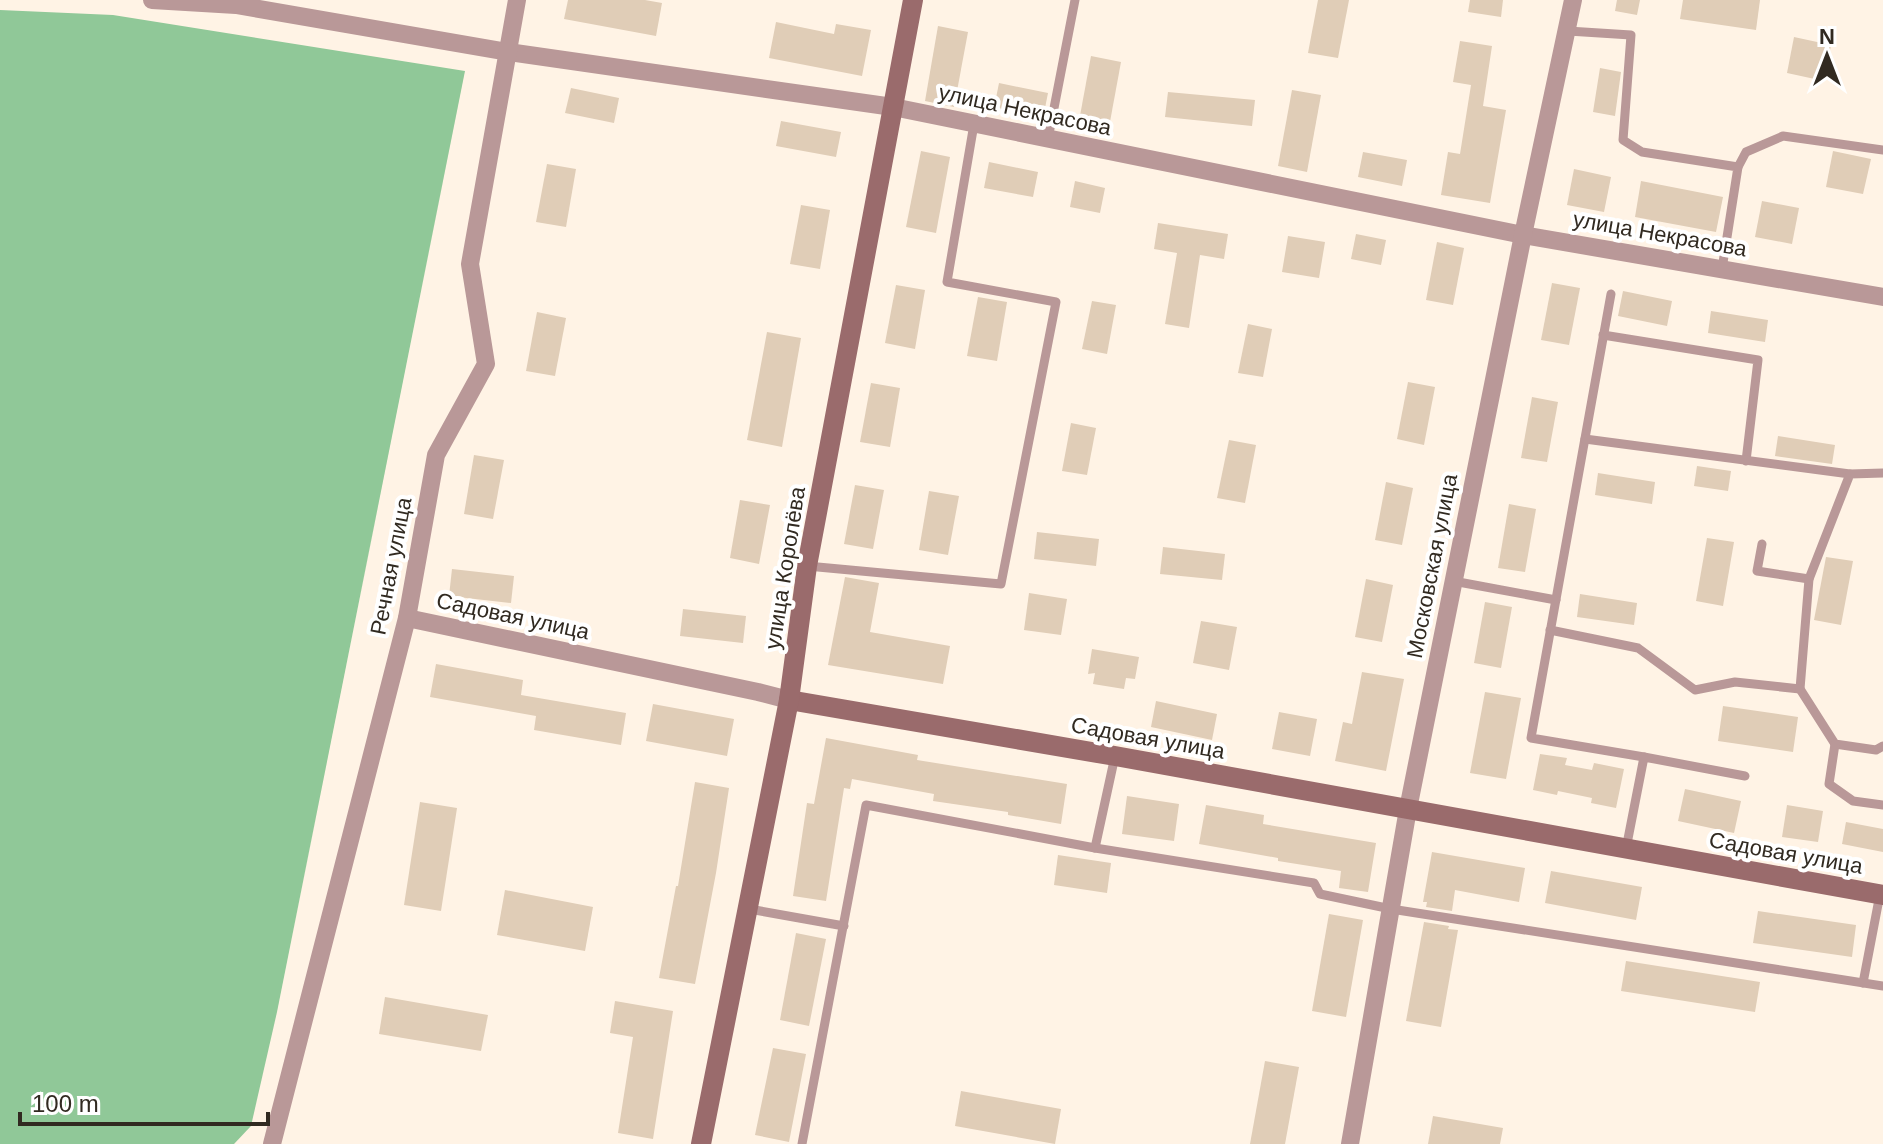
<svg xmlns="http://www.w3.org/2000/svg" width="1883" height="1144" viewBox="0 0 1883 1144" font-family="Helvetica,sans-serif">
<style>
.forest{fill:#90c898}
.building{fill:#e0cdb7}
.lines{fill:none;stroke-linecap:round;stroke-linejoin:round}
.lane{stroke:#b99898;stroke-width:9}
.street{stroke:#b99898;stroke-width:18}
.secondary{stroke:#9a6b6c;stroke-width:20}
.labels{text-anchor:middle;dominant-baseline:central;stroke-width:8;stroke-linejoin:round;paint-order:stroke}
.street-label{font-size:22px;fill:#312a21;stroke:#fff}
</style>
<rect width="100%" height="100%" fill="#fff3e5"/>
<polygon class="forest" points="0,10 113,15 465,71 277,1012 251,1126 234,1144 0,1144"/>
<g class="building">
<polygon points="568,0 645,0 662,3 656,36 564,19"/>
<polygon points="1318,0 1349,0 1338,58 1308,53"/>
<polygon points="1470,0 1503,0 1501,17 1468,12"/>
<polygon points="1617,0 1640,0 1637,15 1615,11"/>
<polygon points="1683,0 1760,0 1756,30 1680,19"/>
<polygon points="776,22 834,34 836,24 871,30 862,76 769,58"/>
<polygon points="938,26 968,32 954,107 925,101"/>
<polygon points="1794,37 1831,45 1824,81 1787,73"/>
<polygon points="1460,41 1492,46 1483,106 1506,110 1490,203 1441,195 1448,152 1460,154 1471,85 1453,82"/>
<polygon points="1091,56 1121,62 1107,138 1077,132"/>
<polygon points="1600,68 1621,72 1615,116 1593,112"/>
<polygon points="999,83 1048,93 1043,118 994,108"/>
<polygon points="571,88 619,98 614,123 565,113"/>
<polygon points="1292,90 1321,95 1307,172 1278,166"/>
<polygon points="1168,92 1255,100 1252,126 1165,117"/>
<polygon points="781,121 841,132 836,157 776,146"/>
<polygon points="921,151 950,157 936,233 906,227"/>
<polygon points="1833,151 1871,159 1863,194 1826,187"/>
<polygon points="1363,152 1407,160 1402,186 1358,177"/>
<polygon points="989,162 1038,172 1033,197 984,188"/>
<polygon points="547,164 576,169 566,227 536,222"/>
<polygon points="1574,169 1611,177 1604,212 1567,205"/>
<polygon points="1075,181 1105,188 1100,213 1070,207"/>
<polygon points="1641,181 1723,197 1716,232 1635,217"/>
<polygon points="1762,201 1799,208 1792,244 1755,237"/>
<polygon points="801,205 830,210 820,269 790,264"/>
<polygon points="1158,223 1228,234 1224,259 1200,255 1189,328 1165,324 1177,253 1154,249"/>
<polygon points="1356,234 1386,240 1381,265 1351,259"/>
<polygon points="1288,236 1325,242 1319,278 1282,272"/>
<polygon points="1437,242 1464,248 1453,305 1426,300"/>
<polygon points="1552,283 1580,288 1569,345 1541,340"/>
<polygon points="896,285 925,290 915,349 885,343"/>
<polygon points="1623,291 1672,301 1667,326 1618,316"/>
<polygon points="978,297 1007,302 997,361 967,356"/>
<polygon points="1092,301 1116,305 1107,354 1082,349"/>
<polygon points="1711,311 1768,320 1765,342 1708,333"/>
<polygon points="537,312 566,318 555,376 526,371"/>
<polygon points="1248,324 1272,329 1263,377 1238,373"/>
<polygon points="767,332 801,338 782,447 747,440"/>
<polygon points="1408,382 1435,387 1424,445 1397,439"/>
<polygon points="871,383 900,388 890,447 860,442"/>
<polygon points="1532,397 1558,402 1547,462 1521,458"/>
<polygon points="1071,423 1096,428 1087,475 1062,471"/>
<polygon points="1778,436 1835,445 1832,464 1775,456"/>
<polygon points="1229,440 1256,445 1245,503 1217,498"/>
<polygon points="474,455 504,460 493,519 464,514"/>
<polygon points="1697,466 1731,471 1728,491 1694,486"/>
<polygon points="1598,473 1655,482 1652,504 1595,495"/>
<polygon points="1386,482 1413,488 1402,545 1375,540"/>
<polygon points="855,485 884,490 873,549 844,544"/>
<polygon points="929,491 959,496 948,555 919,550"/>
<polygon points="740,500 770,505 759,564 730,558"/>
<polygon points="1509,504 1536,509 1525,572 1498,568"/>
<polygon points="1037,532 1099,539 1096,566 1034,559"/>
<polygon points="1707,538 1734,542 1723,606 1696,601"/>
<polygon points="1163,547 1225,554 1222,580 1160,574"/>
<polygon points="1826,557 1853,561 1841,625 1814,620"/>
<polygon points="452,569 514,576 511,603 449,596"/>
<polygon points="845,577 879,583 870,632 950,646 943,684 828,665"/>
<polygon points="1366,579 1393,585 1382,642 1355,637"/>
<polygon points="1029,593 1067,599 1061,635 1024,630"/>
<polygon points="1580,594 1637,603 1634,625 1577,617"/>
<polygon points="1485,602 1512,607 1501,668 1474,663"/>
<polygon points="683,609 746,616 743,643 680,636"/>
<polygon points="1201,621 1237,627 1229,670 1193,663"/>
<polygon points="1092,649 1139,657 1135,679 1126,678 1124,689 1093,684 1095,673 1088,674"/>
<polygon points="436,664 523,680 521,695 626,713 621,745 534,730 536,716 430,697"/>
<polygon points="1362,672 1404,679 1386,771 1335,761 1343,722 1352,724"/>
<polygon points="1485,692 1521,698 1506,779 1470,773"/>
<polygon points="1156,701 1217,714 1212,740 1151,727"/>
<polygon points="653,704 734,719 727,756 646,741"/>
<polygon points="1723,706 1798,717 1793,752 1718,741"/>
<polygon points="1279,712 1317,719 1310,756 1272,749"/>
<polygon points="826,738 918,755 917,760 1067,784 1061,824 1008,815 1008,812 933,801 934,794 852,779 850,789 844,788 826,901 793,896 807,803 814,804"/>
<polygon points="1540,754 1567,758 1565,765 1592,770 1594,763 1624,769 1616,808 1591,803 1592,798 1558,791 1557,795 1533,790"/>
<polygon points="695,782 729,788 716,873 695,984 659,978 676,886 678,886"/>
<polygon points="1685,789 1741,801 1734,833 1678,821"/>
<polygon points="1127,796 1179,804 1174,841 1122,834"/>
<polygon points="420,802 457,808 441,911 404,905"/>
<polygon points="1206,805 1264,815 1263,824 1376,843 1368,892 1339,888 1341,871 1278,861 1278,858 1199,844"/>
<polygon points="1787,805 1823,811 1818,842 1782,837"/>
<polygon points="1846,822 1883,829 1883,852 1842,844"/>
<polygon points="1432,852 1525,868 1519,902 1455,890 1452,911 1426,907 1427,902 1423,902"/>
<polygon points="1058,855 1111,863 1107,893 1054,885"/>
<polygon points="1551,871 1642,887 1636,920 1545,903"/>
<polygon points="505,890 593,907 585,951 497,935"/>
<polygon points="1758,911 1856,925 1852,957 1753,943"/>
<polygon points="1329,914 1363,920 1346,1017 1312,1011"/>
<polygon points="1424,922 1449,926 1448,929 1458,930 1441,1027 1406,1021"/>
<polygon points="796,933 826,939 809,1026 780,1020"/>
<polygon points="1626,961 1760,982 1755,1012 1621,991"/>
<polygon points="385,997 488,1015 481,1051 379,1034"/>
<polygon points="615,1001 673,1011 653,1139 618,1133 633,1037 610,1033"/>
<polygon points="773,1048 806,1054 789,1142 755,1135"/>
<polygon points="1265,1061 1299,1067 1285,1144 1250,1144"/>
<polygon points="961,1091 1061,1109 1055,1144 955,1126"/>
<polygon points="1433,1116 1503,1128 1500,1144 1428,1144"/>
</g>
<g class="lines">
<g class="lane">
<polyline points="1568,31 1631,35 1623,140 1642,152 1738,167 1722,269"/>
<polyline points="1048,139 1075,0"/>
<polyline points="1738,167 1746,152 1783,136 1883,150"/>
<polyline points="1611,294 1531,738 1644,757"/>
<polyline points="1603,335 1758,360 1746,461"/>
<polyline points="1585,439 1850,474"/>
<polyline points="1762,544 1757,571 1809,579"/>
<polyline points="807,566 1001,584 1056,302 947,282 974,124"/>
<polyline points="1453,581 1556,600"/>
<polyline points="1550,630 1638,648 1695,690 1735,682 1800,689 1809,579 1850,474 1883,473"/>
<polyline points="1800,689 1835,744 1876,750 1883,746"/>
<polyline points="1835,744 1829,784 1853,801 1883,805"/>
<polyline points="1095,848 1115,756"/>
<polyline points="1626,849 1644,757 1745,776"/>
<polyline points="749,909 844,926"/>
<polyline points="1863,983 1880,894"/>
<polyline points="802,1144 866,805 1095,848 1314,883 1320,894 1391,909 1883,986"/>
</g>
<g class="street">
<polyline points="152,0 236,5 508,52 893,107 1523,235 1883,297"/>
<polyline points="407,618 758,692 789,700"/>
<polyline points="272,1144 407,618 436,455 486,364 470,264 517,0"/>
<polyline points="1350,1144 1408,809 1523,235 1573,0"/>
</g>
<g class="secondary">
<polyline points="789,700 1115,756 1883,895"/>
<polyline points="701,1144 789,700 807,566 913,0"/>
</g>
</g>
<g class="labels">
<g class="street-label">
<text transform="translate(1025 110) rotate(12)">улица Некрасова</text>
<text transform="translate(1660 234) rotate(10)">улица Некрасова</text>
<text transform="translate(391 566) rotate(-79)">Речная улица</text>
<text transform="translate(1432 566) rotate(-79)">Московская улица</text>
<text transform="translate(785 568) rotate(-81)">улица Королёва</text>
<text transform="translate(513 616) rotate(12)">Садовая улица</text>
<text transform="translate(1148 738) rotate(10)">Садовая улица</text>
<text transform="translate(1786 853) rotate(10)">Садовая улица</text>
</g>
</g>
<g transform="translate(1827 56)" stroke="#ffffff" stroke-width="6" paint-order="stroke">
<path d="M0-6L14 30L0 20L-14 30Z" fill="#312a21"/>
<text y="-12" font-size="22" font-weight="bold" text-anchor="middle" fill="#312a21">N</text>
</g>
<path d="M20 1112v12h248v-12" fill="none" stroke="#312a21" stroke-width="4"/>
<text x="32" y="1112" font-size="24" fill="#312a21" stroke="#ffffff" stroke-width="6" paint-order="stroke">100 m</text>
</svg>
